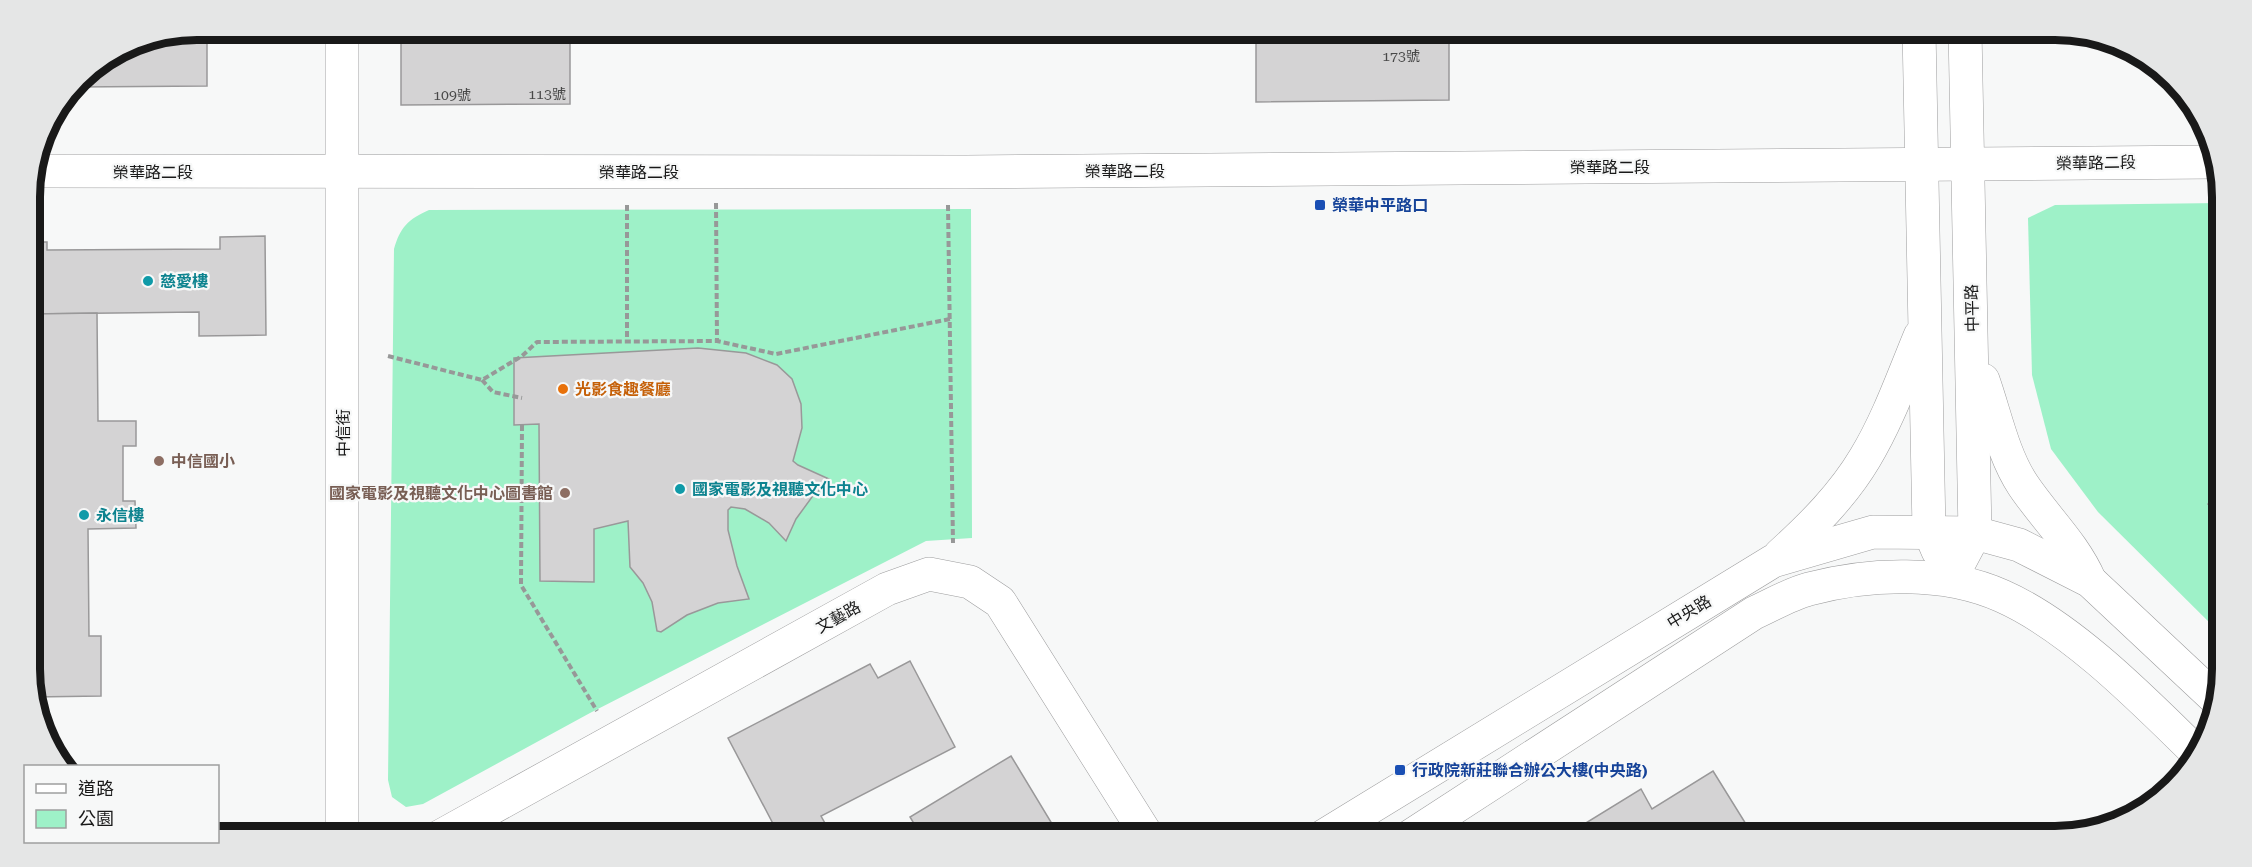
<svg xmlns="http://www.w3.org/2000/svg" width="2252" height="867" viewBox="0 0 2252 867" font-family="'Roboto Serif','Noto Sans TC',serif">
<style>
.green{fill:#9ef1c8}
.building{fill:#d4d3d4;stroke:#999899;stroke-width:1.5}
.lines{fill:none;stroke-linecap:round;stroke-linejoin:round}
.minor-casing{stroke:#9d9d9e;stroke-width:34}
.path{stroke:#979898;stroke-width:4;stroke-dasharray:6 3;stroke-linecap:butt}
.minor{stroke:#fff;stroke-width:33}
.transit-dot{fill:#1a4fb4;stroke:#f7f8f8;stroke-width:2}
.culture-dot{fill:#0f9aa8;stroke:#f7f8f8;stroke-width:2}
.food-dot{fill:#e8710a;stroke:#f7f8f8;stroke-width:2}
.education-dot{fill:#8d6e63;stroke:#f7f8f8;stroke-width:2}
.labels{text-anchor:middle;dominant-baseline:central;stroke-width:4.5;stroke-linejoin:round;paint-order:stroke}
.number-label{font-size:14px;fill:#484848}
.street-label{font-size:16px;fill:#191919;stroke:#f7f8f8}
.transit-label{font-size:16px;font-weight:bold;fill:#164399;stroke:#f7f8f8;text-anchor:start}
.culture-label{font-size:16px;font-weight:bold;fill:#0d838f;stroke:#f7f8f8;text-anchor:start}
.food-label{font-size:16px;font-weight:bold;fill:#c56008;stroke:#f7f8f8;text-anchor:start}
.education-label{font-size:16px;font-weight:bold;fill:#785e54;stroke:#f7f8f8;text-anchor:start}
.rim{fill:none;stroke:#191919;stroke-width:8}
</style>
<rect width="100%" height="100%" fill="#f7f8f8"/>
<g class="green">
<polygon points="2221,203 2222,635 2098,512 2051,449 2032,375 2028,218 2055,205"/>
<path d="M971 209 972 538 926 541 590 713 423 804 406 807 392 797 388 780 394 249C400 228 408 219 429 210Z"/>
</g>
<g class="building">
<polygon points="198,30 207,30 207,86 76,87 87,72 134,43"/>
<polygon points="769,30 870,30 870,35 769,36"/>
<polygon points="1256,30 1449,30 1449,100 1256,102"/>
<polygon points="570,36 570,104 401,105 401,37"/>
<polygon points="265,236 266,335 199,336 199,312 31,314 31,242 47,242 47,250 220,249 220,237"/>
<polygon points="97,313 98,421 136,421 136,446 123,446 123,501 135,501 136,528 88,529 89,636 101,636 101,696 33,697 31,314"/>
<polygon points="698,348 746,353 777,365 792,379 801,404 802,428 793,461 798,465 829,479 829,482 812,497 796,519 786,541 769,523 745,509 731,507 728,510 728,530 737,566 749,599 718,603 687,615 661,632 657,631 652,602 643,583 630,567 628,521 594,529 594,582 540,581 539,424 514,425 514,358"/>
<polygon points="2221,404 2221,431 2209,419"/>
<polygon points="2221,485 2222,516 2208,504"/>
<polygon points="910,661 955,747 821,816 831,834 825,837 780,837 728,738 870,664 878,678"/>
<polygon points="1011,756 1060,837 922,837 910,817"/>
<polygon points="1713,771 1754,837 1563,837 1641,789 1652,809"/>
</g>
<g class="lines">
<defs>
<g id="minor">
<polyline points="342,30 342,837"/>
<polyline points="1919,30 1929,530 1938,551"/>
<polyline points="35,171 966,172 2214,162"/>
<path d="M1983 380C1995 414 2003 455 2023 485 2045 518 2074 544 2090 581"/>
<path d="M1780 555C1812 526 1843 495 1865 458 1888 420 1903 377 1920 336"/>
<polyline points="1950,580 1975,533 1965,30"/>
<polyline points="439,837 887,589 929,574 970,582 1000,602 1148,837"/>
<polyline points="1322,837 1773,561 1873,532 1975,533 2019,545 2090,581 2217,700"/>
<path d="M1409 837 1754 613C1772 605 1790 594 1809 589 1869 573 1944 570 2002 596 2070 626 2141 698 2194 750"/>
</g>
</defs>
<use href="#minor" class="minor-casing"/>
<g class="path">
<polyline points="716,203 717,341"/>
<polyline points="627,205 627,339"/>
<polyline points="948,205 953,543"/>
<polyline points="388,356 482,380 522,356 537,342 717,341 776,354 950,319"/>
<polyline points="482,380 493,392 522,398"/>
<polyline points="522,425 521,585 597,711"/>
</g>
<use href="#minor" class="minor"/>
</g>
<g class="transit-dot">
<rect x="1314" y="199" width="12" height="12" rx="3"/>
<rect x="1394" y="764" width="12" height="12" rx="3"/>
</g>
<g class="culture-dot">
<circle cx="148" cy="281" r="6"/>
<circle cx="680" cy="489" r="6"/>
<circle cx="84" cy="515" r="6"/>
</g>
<circle class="food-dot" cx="563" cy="389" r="6"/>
<g class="education-dot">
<circle cx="159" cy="461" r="6"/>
<circle cx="565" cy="493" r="6"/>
</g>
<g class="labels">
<g class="number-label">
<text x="1401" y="56">173號</text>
<text x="547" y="94">113號</text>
<text x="452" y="95">109號</text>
</g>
<g class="street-label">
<text transform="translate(2096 163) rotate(-1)">榮華路二段</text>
<text x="1610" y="167">榮華路二段</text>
<text x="1125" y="171">榮華路二段</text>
<text x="153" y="172">榮華路二段</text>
<text x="639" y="172">榮華路二段</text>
<text transform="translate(1972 308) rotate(-91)">中平路</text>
<text transform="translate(343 433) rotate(-90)">中信街</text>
<text transform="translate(1689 612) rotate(-31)">中央路</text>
<text transform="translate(838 617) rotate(-29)">文藝路</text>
</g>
<g class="transit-label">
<text x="1332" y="205">榮華中平路口</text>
<text x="1412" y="770">行政院新莊聯合辦公大樓(中央路)</text>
</g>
<g class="culture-label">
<text x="160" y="281">慈愛樓</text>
<text x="692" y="489">國家電影及視聽文化中心</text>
<text x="96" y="515">永信樓</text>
</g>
<g class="food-label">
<text x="575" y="389">光影食趣餐廳</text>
</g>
<g class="education-label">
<text x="171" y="461">中信國小</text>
<text x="553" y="493" text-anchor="end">國家電影及視聽文化中心圖書館</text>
</g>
</g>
<path d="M0 0H2252V867H0ZM197 40H2055A157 157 0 0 1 2212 197V669A157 157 0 0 1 2055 826H197A157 157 0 0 1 40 669V197A157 157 0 0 1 197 40Z" fill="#e5e6e6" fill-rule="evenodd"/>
<path class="rim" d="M197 40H2055A157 157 0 0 1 2212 197V669A157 157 0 0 1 2055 826H197A157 157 0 0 1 40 669V197A157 157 0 0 1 197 40Z"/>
<rect x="24" y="765" width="195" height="78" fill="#f7f8f8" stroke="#9e9f9f" stroke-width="1.5"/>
<rect x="36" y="784" width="30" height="9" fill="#ffffff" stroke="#9e9f9f" stroke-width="1.5"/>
<text x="78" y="795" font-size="18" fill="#191919">道路</text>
<rect x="36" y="810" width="30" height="18" fill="#9ef1c8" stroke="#9e9f9f" stroke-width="1.5"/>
<text x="78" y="825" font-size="18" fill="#191919">公園</text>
</svg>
